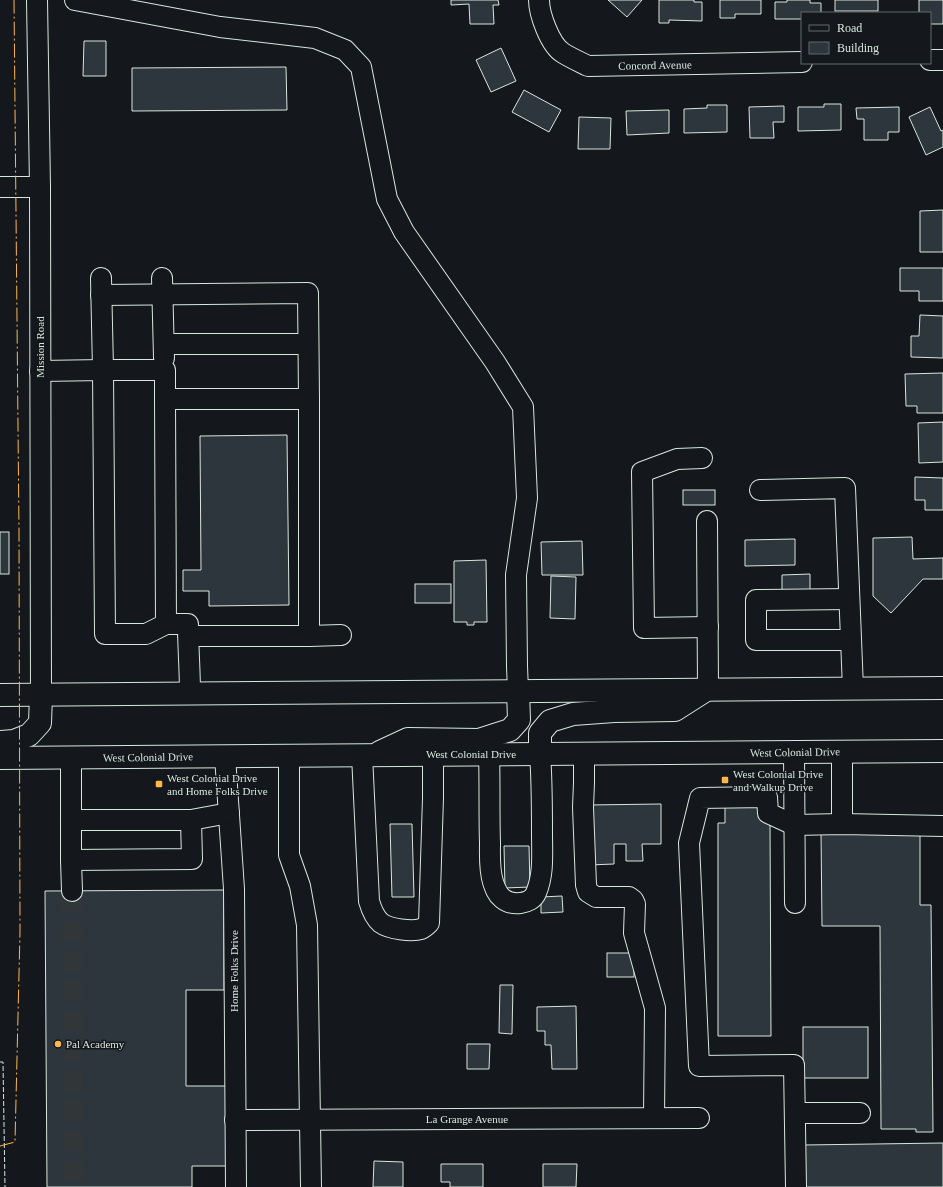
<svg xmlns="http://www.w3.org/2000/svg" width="943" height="1187" viewBox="0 0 943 1187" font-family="Georgia,serif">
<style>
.building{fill:#2c363c;stroke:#d8e6dc}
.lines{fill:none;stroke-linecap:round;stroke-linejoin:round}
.minor-tunnel{stroke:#313739;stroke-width:20;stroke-dasharray:20 10;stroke-linecap:butt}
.minor-casing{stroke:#d8e6dc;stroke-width:22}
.highway-casing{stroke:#d8e6dc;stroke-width:24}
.minor{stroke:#14181c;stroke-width:20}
.highway{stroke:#14181c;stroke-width:22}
.fence{stroke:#d8e6dc;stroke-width:1;stroke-dasharray:5 2;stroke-linecap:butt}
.power{stroke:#ffb74d;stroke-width:1;stroke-dasharray:14 3 2 3;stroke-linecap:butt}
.poi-dot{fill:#ffb74d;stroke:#14181c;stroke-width:1.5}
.labels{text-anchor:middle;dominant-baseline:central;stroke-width:3;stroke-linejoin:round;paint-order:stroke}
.street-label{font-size:11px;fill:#d8e6dc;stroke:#14181c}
.poi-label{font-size:11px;fill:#d8e6dc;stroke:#14181c;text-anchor:start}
</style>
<rect width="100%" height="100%" fill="#14181c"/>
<g class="building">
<polygon points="451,0 498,0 499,5 493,5 494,24 470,24 469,4 451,5"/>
<polygon points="608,0 642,0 627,17"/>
<polygon points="659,0 694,0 694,2 702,2 702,21 669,20 669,23 659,23"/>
<polygon points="720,0 761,0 761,14 735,14 735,18 720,18"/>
<polygon points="787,0 810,0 810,3 821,3 821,13 802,13 802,19 775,19 775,2 787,2"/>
<rect x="835" y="0" width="43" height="11"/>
<polygon points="919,0 943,0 943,24 930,24 930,13 919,13"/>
<polygon points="84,41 106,41 106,76 83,76"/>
<polygon points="501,48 516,81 491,92 476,60"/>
<polygon points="286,67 287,110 132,111 132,68"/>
<polygon points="524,90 561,110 549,132 512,112"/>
<polygon points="824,104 841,104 841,130 798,131 798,107 824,107"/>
<polygon points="707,105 727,105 727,132 684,133 684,109 707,108"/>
<polygon points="784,106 784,122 773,122 774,138 750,138 749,107"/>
<polygon points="899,107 899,132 888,132 888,140 864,140 864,119 857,119 856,108"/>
<polygon points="930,107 941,131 943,130 943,147 926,155 909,117"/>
<polygon points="669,110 669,133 627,135 626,111"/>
<polygon points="579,117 611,118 610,149 578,149"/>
<polygon points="943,210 943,252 920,252 920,211"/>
<polygon points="900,268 943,268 943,301 919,301 919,291 900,291"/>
<polygon points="920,315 943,316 943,358 911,357 911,336 919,336"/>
<polygon points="943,373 943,413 917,413 917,406 906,406 905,374"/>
<polygon points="943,422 943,462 919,463 918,423"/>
<polygon points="287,435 289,605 209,606 209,591 183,591 183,570 201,570 200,436"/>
<polygon points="915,477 943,478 943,510 925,510 925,500 915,500"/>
<rect x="683" y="490" width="32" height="15"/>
<rect x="0" y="532" width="9" height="42"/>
<polygon points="912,537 913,559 943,558 943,579 923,579 891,613 873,596 873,538"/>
<polygon points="795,539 795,565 745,566 745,540"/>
<polygon points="582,541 583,575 542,575 541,542"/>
<polygon points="486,560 487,622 474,622 474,625 467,625 467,622 454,622 454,561"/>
<polygon points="810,574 810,595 782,596 782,575"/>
<polygon points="551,576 576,577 575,619 550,618"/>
<rect x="415" y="584" width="36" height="19"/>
<polygon points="725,803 761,803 761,821 770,821 771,1036 718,1036 718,823 725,823"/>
<polygon points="661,804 661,844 642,844 643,861 626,861 626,844 614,844 614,864 589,865 588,805"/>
<polygon points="390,824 412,824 414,897 392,897"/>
<polygon points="920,830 920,905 931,905 933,1132 916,1132 916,1129 881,1129 880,926 822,926 821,831"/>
<polygon points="504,846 529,846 530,887 505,888"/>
<polygon points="224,890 224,990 186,990 186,1086 226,1086 227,1166 192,1166 192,1187 47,1187 45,891"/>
<polygon points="562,896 563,912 541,913 541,897"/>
<rect x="607" y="953" width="27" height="24"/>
<polygon points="500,985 513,985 512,1034 499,1033"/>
<polygon points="576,1006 577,1069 552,1069 551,1045 545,1045 545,1031 537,1031 537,1007"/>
<rect x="803" y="1027" width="65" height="51"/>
<polygon points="467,1044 490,1044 489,1069 467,1069"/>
<polygon points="943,1143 943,1187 805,1187 804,1145"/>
<polygon points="374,1161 403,1162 403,1187 373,1187"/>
<polygon points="441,1164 483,1164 483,1187 450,1187 450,1182 441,1182"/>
<polygon points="543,1164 577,1164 576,1187 543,1187"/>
</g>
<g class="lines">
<polyline class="minor-tunnel" points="72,891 74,1187"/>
<defs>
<g id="minor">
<polyline points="37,0 40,187 41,695"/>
<polyline points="75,0 220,27 315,38 345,50 361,67 387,199 404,232 495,362 523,407 527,498 516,575 517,666 518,691"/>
<path d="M539 0C539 14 550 45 563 53 571 58 580 62 588 66L802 62"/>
<polyline points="930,60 943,60"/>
<polyline points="0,187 40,187"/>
<polyline points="101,278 103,370 165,370 165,399"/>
<polyline points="162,278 164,358"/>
<polyline points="101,295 308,293 309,399"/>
<polyline points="164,344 308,344"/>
<polyline points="40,371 103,370 105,634 146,634 166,624"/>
<polyline points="702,458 677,459 642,472 644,628 708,627"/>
<polyline points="760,490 845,488 853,689"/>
<polyline points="707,521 708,689"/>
<polyline points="849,599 756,600 756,640 851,640"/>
<path d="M188 636H309V399H165L166 624H188C188 647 190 670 190 694"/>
<polyline points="309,636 341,635"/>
<polyline points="794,752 795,903"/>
<path d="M489 754C490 784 489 813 490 843 490 855 489 869 493 882 495 888 497 894 502 898 511 906 531 905 536 893 544 874 542 854 542 833 542 807 542 780 540 754"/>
<polyline points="584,754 584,783 583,807 586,885 588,892 596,897 629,897 633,900 635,904 634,933 655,1008 654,1118"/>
<path d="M362 755 369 901C371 908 375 918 381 923 389 929 412 932 421 929 424 928 427 925 429 923L433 798V755"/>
<polyline points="225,756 234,889 236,1187"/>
<polyline points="289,756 289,855 300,886 307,925 311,1187"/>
<polyline points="71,758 71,820 191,820 229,813"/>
<polyline points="71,820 71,860 192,859 191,820"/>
<polyline points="842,824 842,752"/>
<polyline points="71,860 72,891"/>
<polyline points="795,1113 860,1113"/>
<polyline points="235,1120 699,1118"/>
<polyline points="796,1187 794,1065 699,1066 689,843 700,798 767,797 768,813 794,825 842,824 943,826"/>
</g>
<g id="highway">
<polyline points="0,695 943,688"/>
<polyline points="0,742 14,741 29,735 40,723 41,695"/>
<polyline points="380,752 408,739 479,740 510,730 519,720 518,691"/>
<polyline points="540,754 540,733 550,721 573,714 614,711 675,710 708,689"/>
<polyline points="0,758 943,751"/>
</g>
</defs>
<use href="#minor" class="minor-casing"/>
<use href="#highway" class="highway-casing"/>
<use href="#minor" class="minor"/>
<use href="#highway" class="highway"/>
<polyline class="fence" points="0,1062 3,1062 5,1187"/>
<polyline class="power" points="0,1146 15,1142 20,932 19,532 14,0"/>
</g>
<g class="poi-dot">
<rect x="721" y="776" width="8" height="8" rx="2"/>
<rect x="155" y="780" width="8" height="8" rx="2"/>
<circle cx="58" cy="1044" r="4"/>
</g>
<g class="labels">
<g class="street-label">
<text transform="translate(655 65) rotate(-1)">Concord Avenue</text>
<text transform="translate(40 347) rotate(-90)">Mission Road</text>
<text transform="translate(795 752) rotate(-1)">West Colonial Drive</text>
<text x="471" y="754">West Colonial Drive</text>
<text transform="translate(148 757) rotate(-1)">West Colonial Drive</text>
<text transform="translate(234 971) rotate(-90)">Home Folks Drive</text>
<text x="467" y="1119">La Grange Avenue</text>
</g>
<g class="poi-label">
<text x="733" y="774">West Colonial Drive<tspan x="733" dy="13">and Walkup Drive</tspan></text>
<text x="167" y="778">West Colonial Drive<tspan x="167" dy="13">and Home Folks Drive</tspan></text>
<text x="66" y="1044">Pal Academy</text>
</g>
</g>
<rect x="801" y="12" width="130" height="52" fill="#14181c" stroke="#626a69"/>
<rect x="809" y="25" width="20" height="6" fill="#14181c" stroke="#626a69"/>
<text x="837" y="32" font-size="12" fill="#d8e6dc">Road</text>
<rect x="809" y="42" width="20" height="12" fill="#2c363c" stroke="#626a69"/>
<text x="837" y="52" font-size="12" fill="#d8e6dc">Building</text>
</svg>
